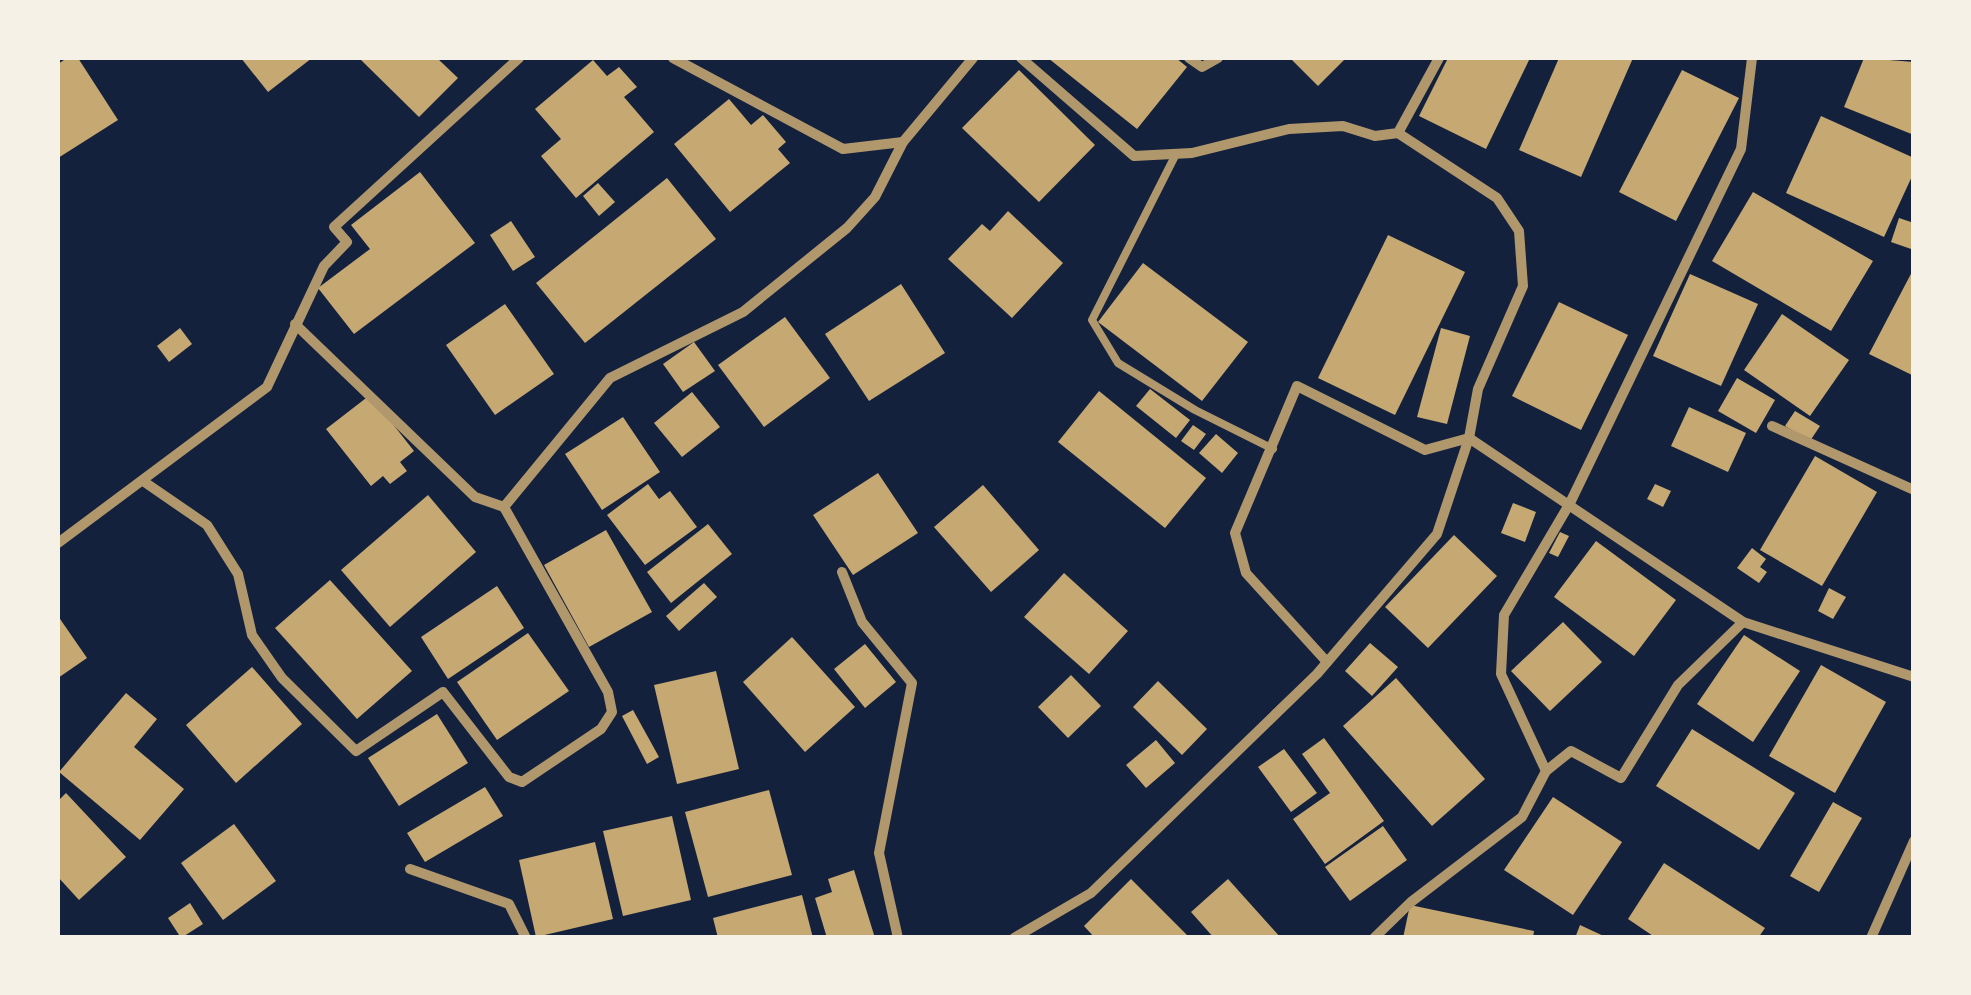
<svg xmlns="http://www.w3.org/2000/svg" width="1971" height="995" viewBox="0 0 1971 995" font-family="Barlow,sans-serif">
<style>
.building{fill:#c6a872}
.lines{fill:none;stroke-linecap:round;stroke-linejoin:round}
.service{stroke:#b1986c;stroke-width:8}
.minor{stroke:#b1986c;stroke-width:10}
</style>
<rect width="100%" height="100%" fill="#14213d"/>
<g class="building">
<polygon points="67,58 78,58 118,120 58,158 58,64"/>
<polygon points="241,58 312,58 268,92"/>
<polygon points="359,58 437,58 458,78 419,117"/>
<polygon points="1048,58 1176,58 1187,67 1137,129"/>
<polygon points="1290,58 1346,58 1318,86"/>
<polygon points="1448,58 1530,58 1486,149 1419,116"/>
<polygon points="1559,58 1633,58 1581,177 1519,150"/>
<polygon points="1864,58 1914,62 1914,135 1844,107"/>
<polygon points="593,60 607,76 619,67 637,87 624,97 654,132 576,198 541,156 561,139 535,109"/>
<polygon points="1019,70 1095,145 1039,202 962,128"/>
<polygon points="1682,70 1739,98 1676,221 1619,192"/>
<polygon points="729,99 751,125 763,115 786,142 778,149 790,163 730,212 674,144"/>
<polygon points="1821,116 1914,158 1914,172 1884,237 1786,193"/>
<polygon points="420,172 475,243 354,334 318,288 370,249 351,225"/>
<polygon points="667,178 716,239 585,343 536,283"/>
<polygon points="598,183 615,202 599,216 583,196"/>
<polygon points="1753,192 1873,261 1831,331 1712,261"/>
<polygon points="1008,211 1063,263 1012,318 948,259 982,224 990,231"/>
<polygon points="1899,218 1914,223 1914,250 1891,242"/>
<polygon points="511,221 535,257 513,271 490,235"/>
<polygon points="1388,235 1465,272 1395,415 1318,378"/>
<polygon points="1143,263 1248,342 1202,401 1098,322"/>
<polygon points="1914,268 1914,376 1869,354"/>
<polygon points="1690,274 1758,304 1721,386 1653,356"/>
<polygon points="901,284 945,353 869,401 825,334"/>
<polygon points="1559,302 1628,335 1581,430 1512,396"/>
<polygon points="505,304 554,374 495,415 446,345"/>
<polygon points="1782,314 1849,360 1810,416 1744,370"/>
<polygon points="785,317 830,378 764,427 718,365"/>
<polygon points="180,328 192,344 169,362 157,346"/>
<polygon points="1441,328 1470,336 1447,424 1417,417"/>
<polygon points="694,342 715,371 683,392 663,364"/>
<polygon points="1737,378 1775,400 1756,433 1718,411"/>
<polygon points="1150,389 1190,420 1176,438 1136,406"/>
<polygon points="1099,391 1206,478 1165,528 1058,442"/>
<polygon points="692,392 720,427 682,457 654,423"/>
<polygon points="370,395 414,451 400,462 407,471 390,484 383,476 371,486 326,429"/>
<polygon points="1689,407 1746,433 1728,472 1671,446"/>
<polygon points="1795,411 1820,426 1810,441 1785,426"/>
<polygon points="623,417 660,472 602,510 565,454"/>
<polygon points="1193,425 1206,434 1194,450 1181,441"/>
<polygon points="1216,434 1238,453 1222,473 1199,453"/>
<polygon points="1815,456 1877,492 1822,586 1760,550"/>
<polygon points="878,473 918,533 853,575 813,515"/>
<polygon points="648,484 659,499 670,491 697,527 645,565 607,515"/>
<polygon points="1655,484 1671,491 1663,507 1647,499"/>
<polygon points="983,485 1039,550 991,592 934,527"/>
<polygon points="428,495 476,552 390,627 341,570"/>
<polygon points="1513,503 1536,512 1525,542 1501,533"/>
<polygon points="708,524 732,554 671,603 647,572"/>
<polygon points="606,530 652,612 589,647 544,565"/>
<polygon points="1560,532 1569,536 1558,557 1549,553"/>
<polygon points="1454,535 1497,576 1428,648 1385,607"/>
<polygon points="1596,541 1676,600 1634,656 1554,597"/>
<polygon points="1752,548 1766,559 1760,567 1767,572 1759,583 1737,568"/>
<polygon points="1064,573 1128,631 1089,674 1024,617"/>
<polygon points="330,580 412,671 357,719 275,628"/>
<polygon points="704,583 717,597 679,631 666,616"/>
<polygon points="497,586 524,628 448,679 421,637"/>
<polygon points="1829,588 1846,597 1833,619 1818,611"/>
<polygon points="58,616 87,658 58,678"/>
<polygon points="1563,622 1602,662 1550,711 1511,671"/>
<polygon points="528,633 569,691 497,740 457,682"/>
<polygon points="1744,635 1800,671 1753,742 1697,704"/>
<polygon points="792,637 855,707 805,752 743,682"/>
<polygon points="1370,643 1398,667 1372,696 1345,671"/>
<polygon points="865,644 896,682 865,708 834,669"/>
<polygon points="1821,665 1886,702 1835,793 1769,756"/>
<polygon points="252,667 302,724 236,783 186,725"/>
<polygon points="716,671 739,769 677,784 654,685"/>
<polygon points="1071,675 1101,706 1068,738 1038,707"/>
<polygon points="1396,678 1485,779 1432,826 1343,726"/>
<polygon points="1158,681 1207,729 1182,755 1133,707"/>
<polygon points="126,693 157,719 134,747 184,789 140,840 59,772"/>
<polygon points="633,710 659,757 647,764 622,716"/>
<polygon points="437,714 468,763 399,806 368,758"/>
<polygon points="1692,729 1795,793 1759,850 1656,786"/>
<polygon points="1324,738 1384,821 1325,864 1293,819 1330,793 1302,754"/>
<polygon points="1156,740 1175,763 1146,788 1126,765"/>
<polygon points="1284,749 1317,793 1291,812 1258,767"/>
<polygon points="485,787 503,816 425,862 407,833"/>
<polygon points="769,790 792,875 708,897 685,812"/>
<polygon points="66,793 126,857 79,900 58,877 58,801"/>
<polygon points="1553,797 1622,842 1573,915 1504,870"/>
<polygon points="1833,802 1862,818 1819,892 1790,876"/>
<polygon points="672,816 691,900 623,916 603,831"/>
<polygon points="234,824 276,881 223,920 181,863"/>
<polygon points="1383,826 1407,860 1350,901 1325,867"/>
<polygon points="595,842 613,919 536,937 519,860"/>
<polygon points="1664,863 1765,928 1758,938 1656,938 1628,919"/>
<polygon points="854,870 875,938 827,938 815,898 832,892 828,879"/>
<polygon points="1131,879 1190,938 1095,938 1084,926"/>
<polygon points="1228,879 1281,938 1214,938 1191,912"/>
<polygon points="802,895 813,938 718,938 713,918"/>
<polygon points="190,903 203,924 181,938 168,918"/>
<polygon points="1410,905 1534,931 1533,938 1403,938"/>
<polygon points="1580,925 1608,938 1575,938"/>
</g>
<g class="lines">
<polyline class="service" points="1176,154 1092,320 1118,363 1195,410 1273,449"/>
<g class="minor">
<polyline points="673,58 843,149 903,142"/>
<polyline points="1021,58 1134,156 1192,153 1289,129 1343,126 1375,136 1398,133 1439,58"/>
<polyline points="1189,58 1202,67 1218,58"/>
<polyline points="295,324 475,497 504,507 610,378 743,312 847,228 875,197 903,142 973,58"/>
<polyline points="1772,426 1914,490"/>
<polyline points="143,481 207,525 238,574 252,635 282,678 356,751 443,692 509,777 522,782 601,729 612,712 608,692 504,507"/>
<polyline points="58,543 267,387 324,266 347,242 334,227 519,58"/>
<polyline points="842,572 862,622 912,683 879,853 898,938"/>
<polyline points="1327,662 1246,573 1235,533 1297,386 1425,450 1469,438 1743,622 1914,677"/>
<polyline points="1546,771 1501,674 1504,615 1570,503 1741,149 1752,58"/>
<polyline points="410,869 509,904 526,938"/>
<polyline points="1014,938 1091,893 1317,674 1437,534 1469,438 1478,389 1523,286 1519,231 1497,198 1398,133"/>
<polyline points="1374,938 1411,902 1522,817 1546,771 1571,751 1621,778 1678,685 1743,622"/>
<polyline points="1871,938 1914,841"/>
</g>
</g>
<rect width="1971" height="995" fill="none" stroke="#f6f1e7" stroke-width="120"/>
</svg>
